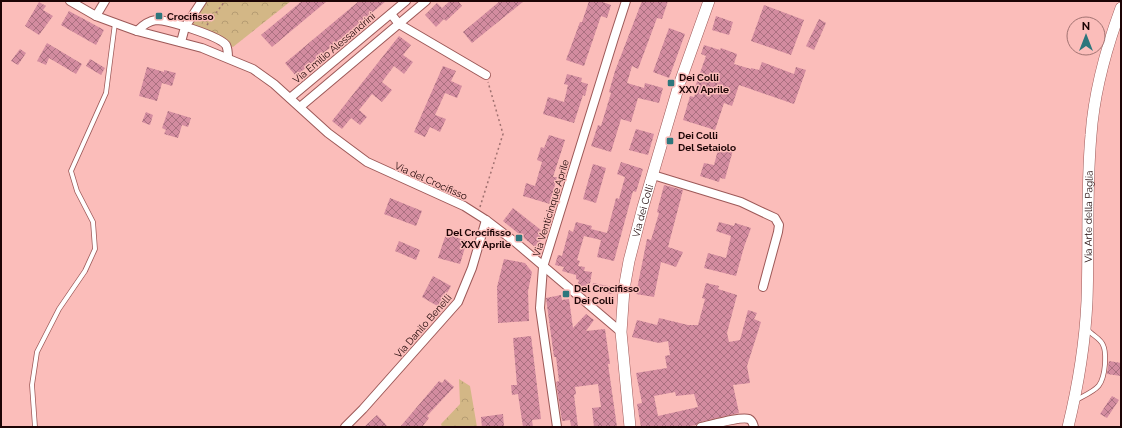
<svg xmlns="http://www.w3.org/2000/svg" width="1122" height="428" viewBox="0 0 1122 428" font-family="Raleway,sans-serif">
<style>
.forest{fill:url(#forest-crowns)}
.building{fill:url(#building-cross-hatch);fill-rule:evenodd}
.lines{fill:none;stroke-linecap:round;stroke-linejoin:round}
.lane-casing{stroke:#9d5958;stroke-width:5.5}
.street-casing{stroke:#9d5958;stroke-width:10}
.secondary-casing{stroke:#9d5958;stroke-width:12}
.path{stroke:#a07170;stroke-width:1.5;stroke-dasharray:2 3;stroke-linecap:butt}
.lane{stroke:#fff;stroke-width:4}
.street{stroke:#fff;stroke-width:8}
.secondary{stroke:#fff;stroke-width:11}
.poi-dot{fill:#2d767c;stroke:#fbbdba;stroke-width:1.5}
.labels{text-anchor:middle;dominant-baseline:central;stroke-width:3;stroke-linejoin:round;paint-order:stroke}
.poi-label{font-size:10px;font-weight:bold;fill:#1c0405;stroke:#fbbdba;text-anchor:start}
.street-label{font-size:10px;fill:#1c0405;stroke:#fbbdba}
</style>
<defs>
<pattern id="forest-crowns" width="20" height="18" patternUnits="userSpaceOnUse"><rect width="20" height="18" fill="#d3b786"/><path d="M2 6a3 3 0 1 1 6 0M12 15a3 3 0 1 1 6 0" fill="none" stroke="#b59c72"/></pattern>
<pattern id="building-cross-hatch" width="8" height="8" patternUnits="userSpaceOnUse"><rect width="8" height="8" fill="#d38ca0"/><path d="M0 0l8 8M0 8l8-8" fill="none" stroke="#aa7080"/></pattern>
</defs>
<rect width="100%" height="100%" fill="#fbbdba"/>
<g class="forest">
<polygon points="205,1 291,1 233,47 188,26"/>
<polygon points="459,379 470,386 477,427 442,427 441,424 460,404"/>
</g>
<g class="building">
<polygon points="302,1 327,1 272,47 261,35"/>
<polygon points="359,1 386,1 296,76 285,63"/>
<polygon points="450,1 458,1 462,6 446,21 444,19 436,27 425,15 437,3 442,8"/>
<polygon points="500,1 524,1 472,43 463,32"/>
<polygon points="589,1 600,1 611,5 607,18 601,16 584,66 566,60 580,22 582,22"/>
<polygon points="642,1 668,1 662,19 657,18 638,69 632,66 627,83 644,88 645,83 663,88 659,103 638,98 631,122 621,119 611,152 591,146 598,125 601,126 611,93 609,92 615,71"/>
<polygon points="39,2 46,6 43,10 53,16 39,35 25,26"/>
<polygon points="764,5 804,20 791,55 751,41"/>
<polygon points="69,11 104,30 96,45 61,25"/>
<polygon points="716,16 733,22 729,35 712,30"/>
<polygon points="819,19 826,23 814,50 806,46"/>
<polygon points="669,28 685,34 669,78 653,72"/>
<polygon points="399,36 411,45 403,55 413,62 404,74 394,66 382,82 392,90 382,102 372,94 359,110 367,117 360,125 351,118 342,129 332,121"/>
<polygon points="47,43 82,64 76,74 49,58 46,65 37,61"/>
<polygon points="704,45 720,50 721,48 737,54 734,64 751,69 751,68 759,70 762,62 794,74 796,67 806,70 794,104 739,85 732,106 724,103 715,130 683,120 690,96 694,97 697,88 695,87 706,56 701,54"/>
<polygon points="20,49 26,53 18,65 11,61"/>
<polygon points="90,59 105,68 101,75 86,66"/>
<polygon points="443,66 456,71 451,81 462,86 457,98 445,93 435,115 446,119 440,132 430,127 425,137 414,132"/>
<polygon points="147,67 164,72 164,70 176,73 172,86 162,83 157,101 139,96"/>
<polygon points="567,74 582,78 581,82 588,84 585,96 583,95 574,123 543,114 548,97 564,102 568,85 564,84"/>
<polygon points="168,111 191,118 188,127 182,125 178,138 164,134 166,130 162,128"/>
<polygon points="146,112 153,115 150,125 142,122"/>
<polygon points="636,129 654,134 648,155 629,150"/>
<polygon points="549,135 565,140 553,177 557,177 550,204 523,196 526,183 535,186 542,162 537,160 541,147 544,148"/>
<polygon points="719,146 733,150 725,179 720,178 719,182 700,176 704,163 714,165"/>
<polygon points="621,162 643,169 636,192 633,191 614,261 597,257 601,240 584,236 577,260 580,261 578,266 585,267 584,271 592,272 589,289 577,287 579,280 576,279 576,275 562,271 564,267 555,265 558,255 562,256 569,230 573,232 576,222 592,226 591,229 607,233 616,198 619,199 625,177 617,174"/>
<polygon points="593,164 606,168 596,203 583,199"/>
<polygon points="664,185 683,190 668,247 683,252 676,267 661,262 654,297 636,294 647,239 651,240 659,213 657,212"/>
<polygon points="390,198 422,211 416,226 384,214"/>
<polygon points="513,208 546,234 535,247 503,221"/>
<polygon points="719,222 734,226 735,223 751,228 744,247 736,276 704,268 708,253 726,258 731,236 716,231"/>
<polygon points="446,234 467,241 460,264 438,258"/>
<polygon points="399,241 420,250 416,260 395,251"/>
<polygon points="504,259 525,263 532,272 528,291 529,321 498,323 497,287"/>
<polygon points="433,276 451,286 439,307 422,297"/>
<polygon points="593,283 613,287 612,294 592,290"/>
<path d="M706 283 719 286 718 289 737 295 727 333 729 342 740 340 748 310 757 313 754 319 761 322 747 366 750 383 733 385 739 413 700 422 696 425 685 427H641L637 404 642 403 636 373 667 368 665 356 670 355 668 341 659 343 632 337 637 320 657 325 659 318 688 325H698L705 299 702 298ZM675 392 676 396 694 394 698 407 658 416 654 396Z"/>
<polygon points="561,295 562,300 569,299 573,328 586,314 594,320 586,331 605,329 610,364 608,364 617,427 594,427 592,408 601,407 598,384 575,387 576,394 574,395 578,427 571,427 570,420 562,421 556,382 559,381 556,357 554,357 546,298"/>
<polygon points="531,336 541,419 532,420 533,427 523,427 518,394 512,395 511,385 517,385 513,338"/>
<polygon points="1109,361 1121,363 1121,376 1107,374"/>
<polygon points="445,379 454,387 427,416 429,418 422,427 400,427 439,381 442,383"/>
<polygon points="1112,396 1119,400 1107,418 1100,414"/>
<polygon points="503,414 504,427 482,427 481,417"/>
<polygon points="377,415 388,427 364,427"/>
</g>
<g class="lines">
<defs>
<g id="lane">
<path d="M1076 400C1097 389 1103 388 1105 364 1105 358 1106 351 1103 345 1101 339 1092 335 1088 330"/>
<polyline points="35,427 32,385 37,352 59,309 85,271 95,249 93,222 77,191 71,171 106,93 115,23"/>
</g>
<g id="street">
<polyline points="70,1 96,16 115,23 137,31 202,48 253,69 274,84 328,133 367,162 464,206 486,220 515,242 621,332"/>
<polyline points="391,14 399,24 486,75"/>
<polyline points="96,16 105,1"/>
<path d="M137 31C142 26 148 21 156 20 168 20 219 36 226 45 228 49 228 54 228 58"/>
<polyline points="181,42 185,27 202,1"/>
<polyline points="290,98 406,1"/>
<polyline points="300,107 426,1"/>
<polyline points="653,175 741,202 762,212 775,218 779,225 778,232 763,287"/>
<polyline points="345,427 363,409 458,302 472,268 486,220"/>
<polyline points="557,427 540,308 543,267 614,38 626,1"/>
<path d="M701 427C711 425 741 416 749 419 753 421 753 424 754 427"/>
</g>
<g id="secondary">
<path id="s1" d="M630 427 621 332 624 289 629 261 643 207 679 85 709 1"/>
<path id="s2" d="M1068 427C1078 386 1085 344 1087 301 1089 246 1086 190 1091 135 1094 91 1106 49 1121 8"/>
</g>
</defs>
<use href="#lane" class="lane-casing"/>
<use href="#street" class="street-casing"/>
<use href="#secondary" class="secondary-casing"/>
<g class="path">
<polyline points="207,25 225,1"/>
<polyline points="480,207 503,134 488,82"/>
</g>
<use href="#lane" class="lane"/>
<use href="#street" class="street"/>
<use href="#secondary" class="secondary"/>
</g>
<g class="poi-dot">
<rect x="155" y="12" width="8" height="8" rx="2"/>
<rect x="667" y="79" width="8" height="8" rx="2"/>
<rect x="666" y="137" width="8" height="8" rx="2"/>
<rect x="515" y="234" width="8" height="8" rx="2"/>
<rect x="562" y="290" width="8" height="8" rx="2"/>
</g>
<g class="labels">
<g class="poi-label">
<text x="167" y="16">Crocifisso</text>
<text x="679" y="77">Dei Colli<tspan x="679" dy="12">XXV Aprile</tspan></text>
<text x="678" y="135">Dei Colli<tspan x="678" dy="12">Del Setaiolo</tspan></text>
<text x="511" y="232" text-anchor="end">Del Crocifisso<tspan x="511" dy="12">XXV Aprile</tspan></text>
<text x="574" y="288">Del Crocifisso<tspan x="574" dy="12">Dei Colli</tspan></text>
</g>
<g class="street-label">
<text transform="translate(334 48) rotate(-40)">Via Emilio Alessandrini</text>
<text transform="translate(431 181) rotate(24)">Via del Crocifisso</text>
<text transform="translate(551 208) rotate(-73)">Via Venticinque Aprile</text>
<text stroke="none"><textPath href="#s1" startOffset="219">Via dei Colli</textPath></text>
<text stroke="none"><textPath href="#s2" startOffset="212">Via Arte della Paglia</textPath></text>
<text transform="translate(423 326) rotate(-49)">Via Danilo Benelli</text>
</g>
</g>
<rect width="1122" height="428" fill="none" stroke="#1c0405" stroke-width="4"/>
<g transform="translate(1086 36)"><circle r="19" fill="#fbbdba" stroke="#a27372"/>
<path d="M0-3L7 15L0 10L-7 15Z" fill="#2d767c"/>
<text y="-6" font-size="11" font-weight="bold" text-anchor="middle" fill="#1c0405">N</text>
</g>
</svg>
